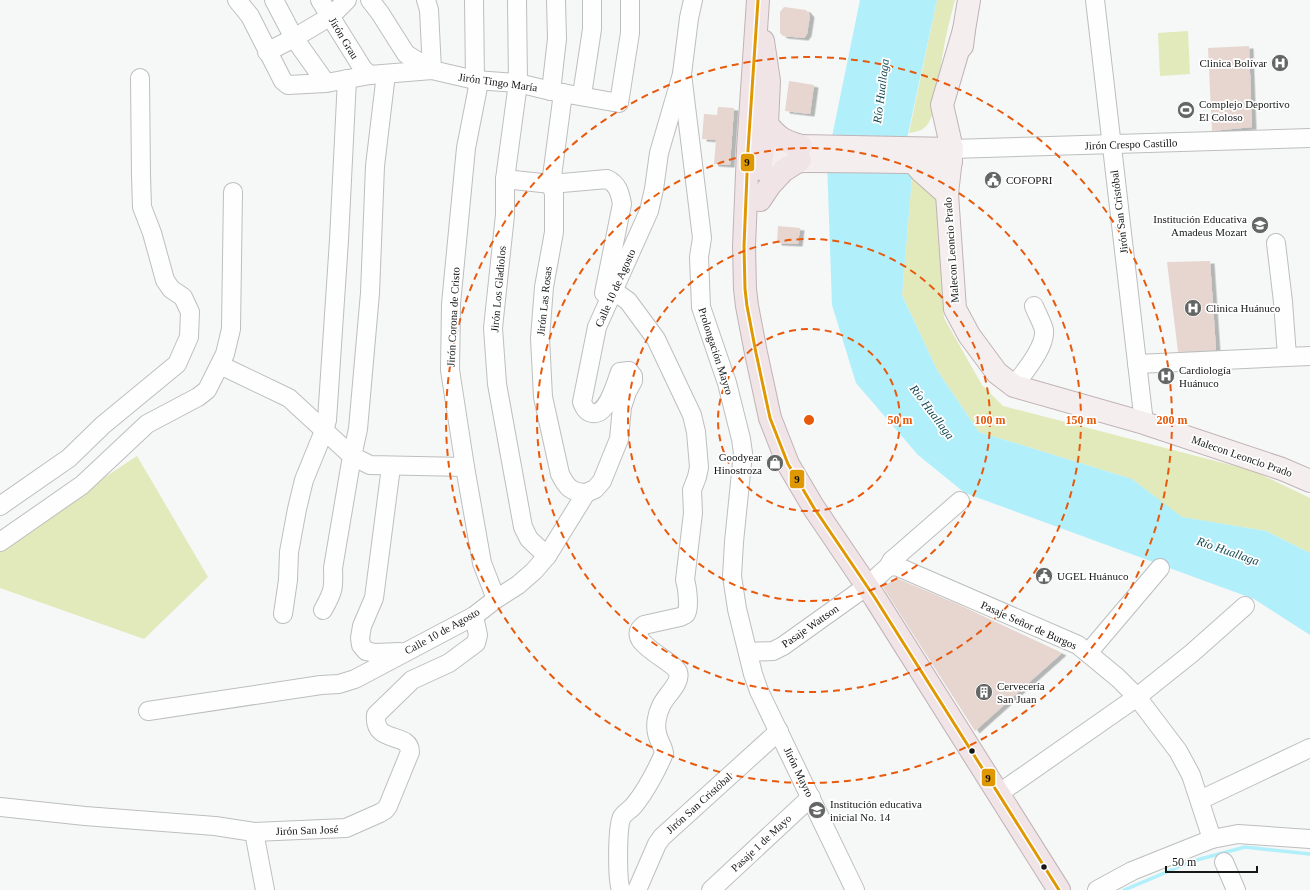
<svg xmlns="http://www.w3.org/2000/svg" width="1310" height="890" viewBox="0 0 1310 890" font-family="Georgia,serif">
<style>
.green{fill:#e2e9ba}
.water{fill:#b1effb}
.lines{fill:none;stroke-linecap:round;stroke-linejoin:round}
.stream{stroke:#b1effb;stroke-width:3.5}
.building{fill:#e6d6cf;filter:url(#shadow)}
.minor-casing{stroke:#bdbebe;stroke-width:20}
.major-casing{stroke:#c0b3b6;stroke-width:24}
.highway-casing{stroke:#c0b3b6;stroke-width:24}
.minor{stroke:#fefefe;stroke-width:18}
.major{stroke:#f5eeef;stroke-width:22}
.highway{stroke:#f0e4e6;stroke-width:22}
.bus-1-casing{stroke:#fff;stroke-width:6}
.bus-1{stroke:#e09802;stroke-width:3}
.ring{fill:none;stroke:#e8590c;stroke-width:2;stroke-dasharray:7 5}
.bus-dot{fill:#151616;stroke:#fff;stroke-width:1.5}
.labels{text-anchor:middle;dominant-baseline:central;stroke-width:3.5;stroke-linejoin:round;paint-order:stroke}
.street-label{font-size:11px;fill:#151616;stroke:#fff}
.poi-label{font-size:11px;fill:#151616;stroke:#fff;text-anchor:start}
.water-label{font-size:12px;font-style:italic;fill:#144a53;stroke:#fff}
.centre{fill:#e8590c;stroke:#fff;stroke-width:2}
.ring-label{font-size:12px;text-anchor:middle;font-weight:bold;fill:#e8590c;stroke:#fff;stroke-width:3.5;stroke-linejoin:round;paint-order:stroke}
.line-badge{stroke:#fff;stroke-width:1.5}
.pale-badge-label{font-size:11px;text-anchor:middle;font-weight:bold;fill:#111}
</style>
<defs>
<filter id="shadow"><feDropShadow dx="4.5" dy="2.5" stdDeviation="0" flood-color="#0004"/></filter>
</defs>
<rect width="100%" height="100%" fill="#f6f7f7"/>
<g class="green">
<path d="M937 0H955C950 19 945 38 942 58 938 79 940 102 929 122 925 130 917 132 909 133Z"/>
<polygon points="1188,31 1190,74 1160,76 1158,33"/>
<polygon points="912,177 931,188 938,202 944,318 982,385 1003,406 1254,471 1310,498 1310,553 1266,531 1181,517 1132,479 979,432 937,370 902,295"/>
<polygon points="137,456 208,577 144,639 0,588 0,547"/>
</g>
<polygon class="water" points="860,0 937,0 905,148 912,177 902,295 937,370 979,432 1132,479 1182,517 1266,531 1310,553 1310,635 1254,599 965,493 918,455 856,383 832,305 827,161"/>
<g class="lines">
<polyline class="stream" points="1124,890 1193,861 1245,847 1310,854"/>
</g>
<g class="building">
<polygon points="784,7 806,10 810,15 807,34 804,38 783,36 780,33 780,12"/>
<polygon points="1249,46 1252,127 1212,131 1208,48"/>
<polygon points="789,81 814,85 810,114 785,111"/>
<polygon points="718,107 734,108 730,165 714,164 716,140 702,139 704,114 717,115"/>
<polygon points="778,226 800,228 798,244 777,243"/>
<polygon points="1210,261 1216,350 1178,352 1167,262"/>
<polygon points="896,578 955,603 1062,653 975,731 883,587"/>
</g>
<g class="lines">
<defs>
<g id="minor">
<polyline points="237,0 250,16 283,81 288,85 326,83 370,75 432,70 475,80 518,83 551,91 619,103 630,33 630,0"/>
<polyline points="274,0 294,38 326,83"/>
<polyline points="320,0 363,69 370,75"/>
<polyline points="370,0 380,13 406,54 432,70"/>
<polyline points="426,0 429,10 432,70"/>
<polyline points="474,0 475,80 478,87 466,148 451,304 450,370 465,467 482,563 496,599"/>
<polyline points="517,0 518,83 505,179 505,215 493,328 497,384 523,527 529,539 547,556"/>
<polyline points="693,0 689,18 682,74 702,238 699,257 701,307 727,383 741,439 743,453 734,542 732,576 737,609 753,674 759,691 855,890"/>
<polyline points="1095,0 1144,423"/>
<polyline points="267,52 294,38 331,16 347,0"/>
<polyline points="551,91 557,39 556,0"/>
<path d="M563 93 551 184 554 194V232L544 287 540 338 543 397 560 474C567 488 571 492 586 493"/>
<polyline points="582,95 592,29 592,0"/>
<polyline points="952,149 1310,138"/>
<path d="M505 179 551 184 607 179C618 184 620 193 622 204L604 293"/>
<polyline points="1276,243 1283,302 1287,356"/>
<path d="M614 291 628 301 656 339 692 415 696 432 699 467 697 477 692 490 693 513 685 580C687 586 690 608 686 614 685 615 682 616 680 617L644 625C622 641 673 660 678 672 682 683 665 696 661 706 657 714 655 725 657 733 658 740 663 746 664 753 658 768 645 792 635 804 632 809 625 812 622 817 617 826 617 881 621 890"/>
<polyline points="1137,364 1310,356"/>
<polyline points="220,365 289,398 352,456 370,465 465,467"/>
<path d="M1014 386C1024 372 1046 347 1044 330 1042 322 1037 314 1034 306"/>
<polyline points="391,467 374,598 362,626 360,638 361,645 366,651 375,653 400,652"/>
<polyline points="0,506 69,458 103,425 177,364 189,337 190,312 183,297 171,289 165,280 152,233 142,207 141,175 140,78"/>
<polyline points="0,542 82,485 147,424 198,397 207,390 225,354 231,329 233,192"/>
<polyline points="888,567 892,560 897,556 960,501"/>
<path d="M323 610C333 592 334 589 333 568L352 456 358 429 370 293 375 166 386 74"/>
<polyline points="283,614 288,580 289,552 297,509 304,480 324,431 327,420 339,240 347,79"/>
<polyline points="748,652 773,651 783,646 867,586 888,567 896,566 1078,645 1118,678 1137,697 1178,751 1191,775 1212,839"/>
<polyline points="1088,653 1160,568"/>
<path d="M148 711 321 685 339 684 355 679 474 616 496 599 518 585 534 571 547 556 586 493 595 489 602 481 619 439 622 407 627 392 633 381V376L629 371 620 372C616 383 607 416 592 413 586 412 584 407 582 402L597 327 649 211 654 189 659 153 682 74"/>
<polyline points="998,794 1137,697 1192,653 1245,606"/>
<polyline points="1200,800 1310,748"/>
<path d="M0 807 85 816 215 826 254 832 346 828 380 813 385 810 388 806 410 752C410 731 373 745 376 715L412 680 449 663 476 643 478 635 474 616"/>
<polyline points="254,832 265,890"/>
<polyline points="1224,862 1236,890"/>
<polyline points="637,890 657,844 662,837 779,731"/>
<polyline points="711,890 811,797"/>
<polyline points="1097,890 1132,871 1212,839 1238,834 1310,839"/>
</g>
<g id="major">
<polyline points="964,30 942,105 952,149 947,194 955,309 969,335 997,373 1014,386 1144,423 1282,469 1310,481"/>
<polyline points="962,46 964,30 969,0"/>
<polyline points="781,143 801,146 952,149"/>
<path d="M749 149 748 150 761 162C824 159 887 163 951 162"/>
<polyline points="913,162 921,171 947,194"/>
</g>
<g id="highway">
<polyline points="758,0 748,150 744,246 745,289 747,306 756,353 770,418 788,464 814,508 875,598 1059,890"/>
<path d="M767 124C778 138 784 141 801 146"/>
<polyline points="761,169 761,162 767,124 769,81 763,41"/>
<polyline points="760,200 770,185 783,171 800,160"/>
</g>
</defs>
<use href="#minor" class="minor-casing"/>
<use href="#major" class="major-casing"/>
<use href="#highway" class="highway-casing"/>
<use href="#minor" class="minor"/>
<use href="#major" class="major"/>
<use href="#highway" class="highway"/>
<defs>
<polyline id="bus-1" points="758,0 748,150 744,246 745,289 747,306 756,353 770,418 788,464 814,508 875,598 1059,890"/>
</defs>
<use href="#bus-1" class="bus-1-casing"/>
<use href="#bus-1" class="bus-1"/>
</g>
<g class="ring">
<circle cx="809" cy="420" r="91"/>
<circle cx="809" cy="420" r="181"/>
<circle cx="809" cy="420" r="272"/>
<circle cx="809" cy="420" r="363"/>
</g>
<defs>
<symbol id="hospital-disc" viewBox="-11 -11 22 22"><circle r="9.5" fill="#646565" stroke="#fff"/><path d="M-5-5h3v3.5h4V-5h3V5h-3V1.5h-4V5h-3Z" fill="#fff"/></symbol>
<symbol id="stadium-disc" viewBox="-11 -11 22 22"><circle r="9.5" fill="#646565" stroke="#fff"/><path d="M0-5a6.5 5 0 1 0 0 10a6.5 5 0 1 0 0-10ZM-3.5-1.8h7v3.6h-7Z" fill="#fff"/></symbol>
<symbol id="civic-disc" viewBox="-11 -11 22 22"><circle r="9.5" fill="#646565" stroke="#fff"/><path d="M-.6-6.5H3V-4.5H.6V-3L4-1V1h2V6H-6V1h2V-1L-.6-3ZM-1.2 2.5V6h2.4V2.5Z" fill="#fff"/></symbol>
<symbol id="school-disc" viewBox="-11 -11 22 22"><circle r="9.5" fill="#646565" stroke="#fff"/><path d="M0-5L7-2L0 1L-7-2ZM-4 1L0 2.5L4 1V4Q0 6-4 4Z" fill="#fff"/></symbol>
<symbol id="shop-disc" viewBox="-11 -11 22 22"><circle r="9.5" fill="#646565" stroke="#fff"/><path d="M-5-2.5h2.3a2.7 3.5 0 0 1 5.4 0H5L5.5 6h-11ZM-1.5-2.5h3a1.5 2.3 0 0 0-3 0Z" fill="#fff"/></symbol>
<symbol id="building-disc" viewBox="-11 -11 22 22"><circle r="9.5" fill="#646565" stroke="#fff"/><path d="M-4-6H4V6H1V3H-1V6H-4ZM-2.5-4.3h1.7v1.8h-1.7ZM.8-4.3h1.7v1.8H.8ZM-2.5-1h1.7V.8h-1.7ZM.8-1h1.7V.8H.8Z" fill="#fff"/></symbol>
</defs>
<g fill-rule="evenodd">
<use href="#hospital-disc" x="1270" y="53" width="20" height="20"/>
<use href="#stadium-disc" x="1176" y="100" width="20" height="20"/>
<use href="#civic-disc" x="983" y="170" width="20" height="20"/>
<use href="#school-disc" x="1250" y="215" width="20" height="20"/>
<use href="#hospital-disc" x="1183" y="298" width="20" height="20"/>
<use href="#hospital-disc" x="1156" y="366" width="20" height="20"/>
<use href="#shop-disc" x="765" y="453" width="20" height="20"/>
<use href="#civic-disc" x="1034" y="566" width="20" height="20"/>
<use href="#building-disc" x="974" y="682" width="20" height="20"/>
<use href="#school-disc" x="807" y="800" width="20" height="20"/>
</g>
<g class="bus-dot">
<circle cx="972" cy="751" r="3.5"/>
<circle cx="1044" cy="867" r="3.5"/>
</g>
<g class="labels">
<g class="street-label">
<text transform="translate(344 38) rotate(59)">Jirón Grau</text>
<text transform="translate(498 82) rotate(8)">Jirón Tingo María</text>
<text transform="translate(1131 144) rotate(-2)">Jirón Crespo Castillo</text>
<text transform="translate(1119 212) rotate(-97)">Jirón San Cristóbal</text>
<text transform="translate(951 250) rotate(-94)">Malecon Leoncio Prado</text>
<text transform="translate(615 288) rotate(-66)">Calle 10 de Agosto</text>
<text transform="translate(498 289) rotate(-85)">Jirón Los Gladiolos</text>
<text transform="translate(544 301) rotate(-84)">Jirón Las Rosas</text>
<text transform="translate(453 317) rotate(-87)">Jirón Corona de Cristo</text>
<text transform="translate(716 351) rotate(72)">Prolongación Mayro</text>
<text transform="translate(1242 456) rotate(19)">Malecon Leoncio Prado</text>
<text transform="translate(1029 625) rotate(24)">Pasaje Señor de Burgos</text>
<text transform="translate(810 626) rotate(-35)">Pasaje Wattson</text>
<text transform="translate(442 631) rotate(-29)">Calle 10 de Agosto</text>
<text transform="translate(799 772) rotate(64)">Jirón Mayro</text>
<text transform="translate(699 803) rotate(-42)">Jirón San Cristóbal</text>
<text transform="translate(307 830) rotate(-2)">Jirón San José</text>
<text transform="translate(761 843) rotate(-43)">Pasaje 1 de Mayo</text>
</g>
<g class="poi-label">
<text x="1267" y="63" text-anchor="end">Clinica Bolívar</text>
<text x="1199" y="104">Complejo Deportivo<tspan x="1199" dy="13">El Coloso</tspan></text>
<text x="1006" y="180">COFOPRI</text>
<text x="1247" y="219" text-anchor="end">Institución Educativa<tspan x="1247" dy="13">Amadeus Mozart</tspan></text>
<text x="1206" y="308">Clinica Huánuco</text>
<text x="1179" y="370">Cardiología<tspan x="1179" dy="13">Huánuco</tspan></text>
<text x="762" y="457" text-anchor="end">Goodyear<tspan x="762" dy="13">Hinostroza</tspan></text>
<text x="1057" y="576">UGEL Huánuco</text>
<text x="997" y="686">Cervecería<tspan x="997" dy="13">San Juan</tspan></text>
<text x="830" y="804">Institución educativa<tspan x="830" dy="13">inicial No. 14</tspan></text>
</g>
<g class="water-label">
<text transform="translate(881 91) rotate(-83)">Río Huallaga</text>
<text transform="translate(932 412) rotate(53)">Río Huallaga</text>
<text transform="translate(1228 551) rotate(19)">Río Huallaga</text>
</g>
</g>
<circle cx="809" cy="420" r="6" class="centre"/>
<g class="ring-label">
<text x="900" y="424">50 m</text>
<text x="990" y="424">100 m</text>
<text x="1081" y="424">150 m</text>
<text x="1172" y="424">200 m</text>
</g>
<g class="line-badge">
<rect x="740" y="153" width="15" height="19" rx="4" fill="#e09802"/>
<rect x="789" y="469" width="16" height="20" rx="4" fill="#e09802"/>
<rect x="981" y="768" width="15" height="19" rx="4" fill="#e09802"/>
</g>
<g class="pale-badge-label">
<text x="747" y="166">9</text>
<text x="797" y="483">9</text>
<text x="988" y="782">9</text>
</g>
<path d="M1166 866v6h91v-6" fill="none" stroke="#151616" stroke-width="2"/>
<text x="1172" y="866" font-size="12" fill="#151616" stroke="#ffffff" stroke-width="3" paint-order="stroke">50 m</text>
</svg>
